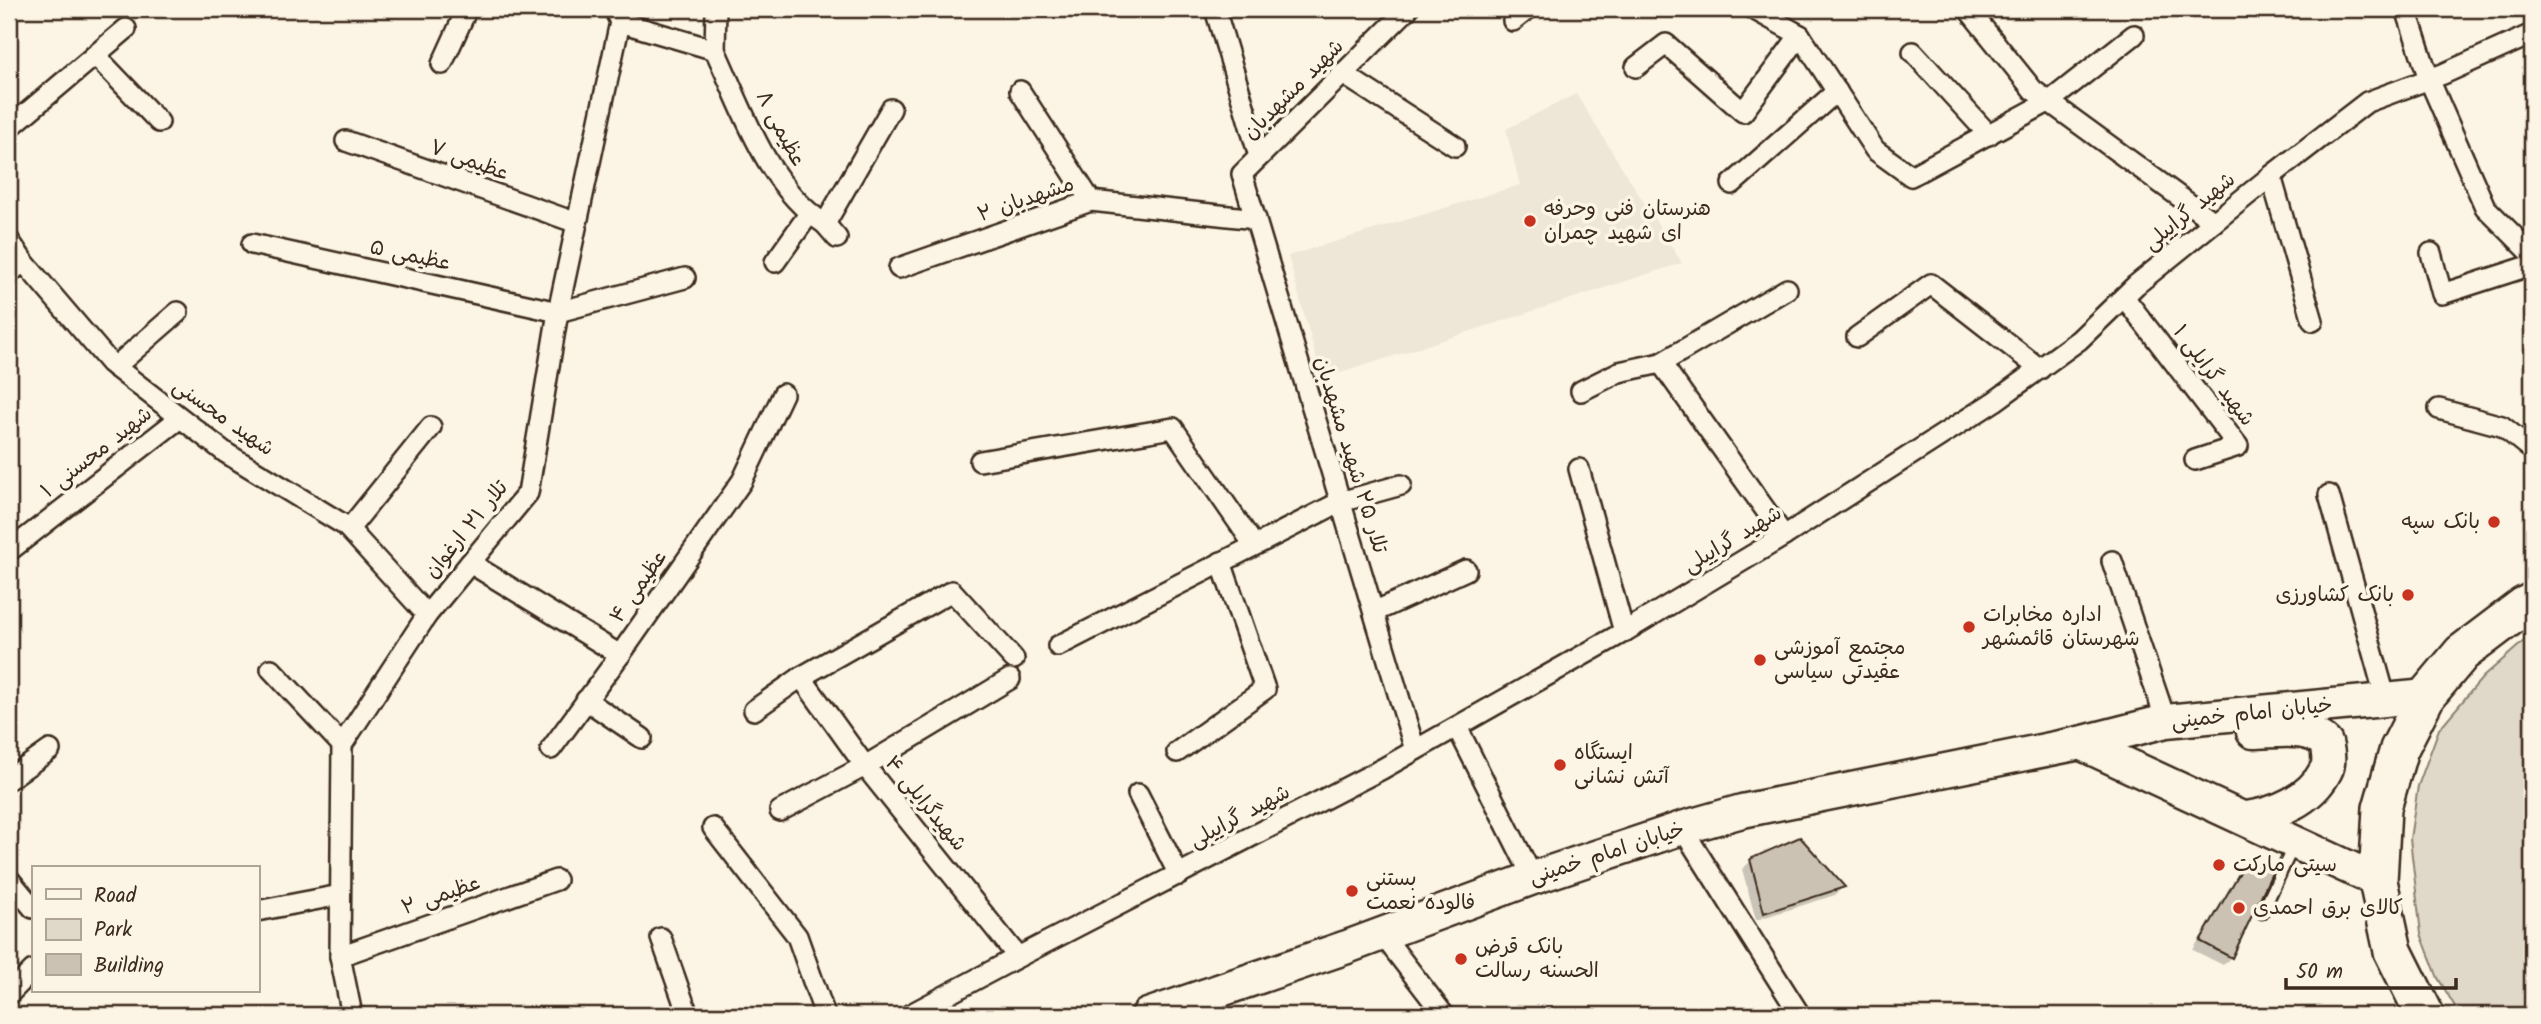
<svg xmlns="http://www.w3.org/2000/svg" width="2541" height="1024" viewBox="0 0 2541 1024" font-family="Kalam,'Playpen Sans Arabic',sans-serif">
<style>
.built{fill:#eee6d6}
.green{fill:#e0d8c8;stroke:#8e8173;stroke-width:2}
.shadow{fill:#0003}
.building{fill:#ccc2b3;stroke:#3b2a1e;stroke-width:2}
.lines{fill:none;stroke-linecap:round;stroke-linejoin:round}
.lane-casing{stroke:#3b2a1e;stroke-width:15}
.street-casing{stroke:#3b2a1e;stroke-width:24}
.primary-casing{stroke:#3b2a1e;stroke-width:37}
.highway-casing{stroke:#3b2a1e;stroke-width:42}
.lane{stroke:#fcf5e5;stroke-width:10}
.street{stroke:#fcf5e5;stroke-width:19}
.primary{stroke:#fcf5e5;stroke-width:32}
.highway{stroke:#fcf5e5;stroke-width:37}
.poi-dot{fill:#c8321e;stroke:#fcf5e5;stroke-width:2.5}
.labels{text-anchor:middle;dominant-baseline:central;stroke-width:7;stroke-linejoin:round;paint-order:stroke}
.street-label{font-size:21px;fill:#3b2a1e;stroke:#fcf5e5}
.poi-label{font-size:21px;fill:#3b2a1e;stroke:#fcf5e5;text-anchor:start}
</style>
<rect width="100%" height="100%" fill="#fcf5e5"/>
<filter id="ink" filterUnits="userSpaceOnUse"><feTurbulence type="fractalNoise" baseFrequency=".0143" numOctaves="2"/><feDisplacementMap in="SourceGraphic" scale="14" xChannelSelector="R" yChannelSelector="G"/><feConvolveMatrix kernelMatrix="1 2 1 2 8 2 1 2 1" color-interpolation-filters="sRGB"/></filter>
<g filter="url(#ink)">
<polygon class="built" points="1576,94 1682,263 1322,379 1288,256 1520,185 1506,129"/>
<polygon class="green" points="2532,634 2532,994 2521,1015 2460,1015 2438,978 2421,934 2410,839 2418,786 2439,729 2483,677"/>
<g class="shadow">
<polygon points="1751,861 1843,887 1835,895 1756,920 1742,869"/>
<polygon points="2247,862 2231,957 2223,965 2193,950 2239,871"/>
</g>
<g class="building">
<polygon points="1800,837 1845,887 1764,913 1750,859"/>
<polygon points="2247,860 2272,873 2232,958 2200,941"/>
</g>
<g class="lines">
<defs>
<polyline id="lane" points="2262,913 2293,847"/>
<g id="street">
<polyline points="1215,9 1259,156"/>
<polyline points="1408,9 1242,174 1415,750"/>
<polyline points="1753,9 1800,35 1875,150 1911,176 2050,101 2134,35"/>
<polyline points="1968,9 2033,90 2214,222"/>
<polyline points="2406,9 2429,79 2485,207 2532,254"/>
<polyline points="1513,21 1528,9"/>
<path d="M620 22 715 50C743 110 767 187 825 224L891 109"/>
<polyline points="715,50 716,9"/>
<polyline points="1913,52 1989,135"/>
<polyline points="95,55 159,122"/>
<polyline points="442,64 467,9"/>
<polyline points="1636,67 1666,44 1743,112 1800,35"/>
<polyline points="1343,74 1455,146"/>
<polyline points="1020,91 1091,201"/>
<polyline points="9,128 126,29"/>
<polyline points="346,141 577,223"/>
<polyline points="2271,176 2313,321"/>
<polyline points="1732,184 1837,91"/>
<polyline points="825,224 837,238"/>
<polyline points="9,240 23,261 110,363 226,453 346,526 427,615"/>
<polyline points="252,244 558,312 685,278"/>
<polyline points="2431,253 2442,294 2532,265"/>
<polyline points="775,262 809,214"/>
<polyline points="899,268 1091,201 1256,219"/>
<polyline points="9,274 23,261"/>
<polyline points="2124,297 2238,446 2195,460"/>
<polyline points="1857,337 1931,284 2040,369"/>
<polyline points="1661,363 1784,536"/>
<polyline points="115,367 178,312"/>
<polyline points="1581,391 1619,372 1661,363 1787,289"/>
<polyline points="2439,409 2502,426 2532,450"/>
<polyline points="980,461 1173,428 1254,545"/>
<polyline points="1579,469 1624,632"/>
<polyline points="2329,495 2386,700"/>
<polyline points="349,529 431,427"/>
<polyline points="9,551 180,418"/>
<polyline points="2112,561 2166,721"/>
<polyline points="470,563 620,655 742,481 783,394"/>
<polyline points="1374,612 1466,570"/>
<polyline points="1058,646 1340,502 1401,485"/>
<polyline points="271,669 342,745"/>
<polyline points="801,677 865,766 1018,957"/>
<polyline points="586,700 642,738"/>
<polyline points="754,710 801,677 952,591 1014,659"/>
<polyline points="1457,727 1533,878"/>
<polyline points="551,749 620,655"/>
<polyline points="1177,752 1265,689 1221,562"/>
<polyline points="9,779 50,750"/>
<polyline points="1138,794 1179,875"/>
<polyline points="780,811 865,766 1010,679"/>
<polyline points="713,828 797,936 825,1015"/>
<polyline points="1682,828 1800,1015"/>
<polyline points="9,879 33,908"/>
<polyline points="257,911 340,895"/>
<polyline points="1382,934 1444,1015"/>
<polyline points="661,938 688,1015"/>
<polyline points="340,956 556,880"/>
<polyline points="9,994 33,970"/>
<polyline points="352,1015 340,956 342,745 427,615 528,493 558,312 620,22 614,9"/>
<polyline points="909,1015 1018,957 1382,769 1624,632 1784,536 1995,401 2079,340 2136,285 2271,176 2367,102 2443,74 2532,34"/>
</g>
<g id="primary">
<polyline points="2080,743 2378,881"/>
<path d="M2246 818C2276 814 2311 800 2326 770 2330 763 2328 751 2326 743 2308 725 2277 732 2253 732"/>
<polyline points="1148,1015 1347,947 1533,878 1682,828 1742,811 2080,743 2166,721 2426,696"/>
</g>
<polyline id="highway" points="2425,1015 2393,951 2378,881 2382,808 2399,749 2426,696 2462,653 2524,606 2532,602"/>
</defs>
<use href="#lane" class="lane-casing"/>
<use href="#street" class="street-casing"/>
<use href="#primary" class="primary-casing"/>
<use href="#highway" class="highway-casing"/>
<use href="#lane" class="lane"/>
<use href="#street" class="street"/>
<use href="#primary" class="primary"/>
<use href="#highway" class="highway"/>
</g>
</g>
<g class="poi-dot">
<circle cx="1530" cy="221" r="7"/>
<circle cx="2494" cy="522" r="7"/>
<circle cx="2408" cy="595" r="7"/>
<circle cx="1969" cy="627" r="7"/>
<circle cx="1760" cy="660" r="7"/>
<circle cx="1560" cy="765" r="7"/>
<circle cx="2219" cy="865" r="7"/>
<circle cx="1352" cy="891" r="7"/>
<circle cx="2239" cy="908" r="7"/>
<circle cx="1461" cy="959" r="7"/>
</g>
<g class="labels">
<g class="street-label">
<text transform="translate(1294 90) rotate(-45)">شهید مشهدبان</text>
<text transform="translate(780 129) rotate(62)">عظیمی ۸</text>
<text transform="translate(469 161) rotate(20)">عظیمی ۷</text>
<text transform="translate(1026 200) rotate(-19)">مشهدبان ۲</text>
<text transform="translate(2190 212) rotate(-39)">شهید گراییلی</text>
<text transform="translate(410 256) rotate(12)">عظیمی ۵</text>
<text transform="translate(2213 376) rotate(53)">شهید گرایلی ۱</text>
<text transform="translate(223 418) rotate(35)">شهید محسنی</text>
<text transform="translate(97 453) rotate(-38)">شهید محسنی ۱</text>
<text transform="translate(1350 455) rotate(73)">تلار ۲۵ شهید مشهدبان</text>
<text transform="translate(467 530) rotate(-51)">تلار ۲۱ ارغوان</text>
<text transform="translate(1733 540) rotate(-31)">شهید گراییلی</text>
<text transform="translate(639 587) rotate(-55)">عظیمی ۴</text>
<text transform="translate(2252 714) rotate(-6)">خیابان امام خمینی</text>
<text transform="translate(925 804) rotate(51)">شهیدگرایلی ۴</text>
<text transform="translate(1240 817) rotate(-28)">شهید گراییلی</text>
<text transform="translate(1607 854) rotate(-18)">خیابان امام خمینی</text>
<text transform="translate(441 896) rotate(-19)">عظیمی ۲</text>
</g>
<g class="poi-label">
<text x="1544" y="209">هنرستان فنی وحرفه<tspan x="1544" dy="24">ای شهید چمران</tspan></text>
<text x="2480" y="522" text-anchor="end">بانک سپه</text>
<text x="2394" y="595" text-anchor="end">بانک کشاورزی</text>
<text x="1983" y="615">اداره مخابرات<tspan x="1983" dy="24">شهرستان قائمشهر</tspan></text>
<text x="1774" y="648">مجتمع آموزشی<tspan x="1774" dy="24">عقیدتی سیاسی</tspan></text>
<text x="1574" y="753">ایستگاه<tspan x="1574" dy="24">آتش نشانی</tspan></text>
<text x="2233" y="865">سیتی مارکت</text>
<text x="1366" y="879">بستنی<tspan x="1366" dy="24">فالوده نعمت</tspan></text>
<text x="2253" y="908">کالای برق احمدی</text>
<text x="1475" y="947">بانک قرض<tspan x="1475" dy="24">الحسنه رسالت</tspan></text>
</g>
</g>
<rect width="2541" height="1024" fill="none" stroke="#fcf5e5" stroke-width="35"/>
<rect x="18" y="18" width="2506" height="989" fill="none" stroke="#3b2a1e" stroke-width="2.5" filter="url(#ink)"/>
<rect x="32" y="866" width="228" height="126" fill="#fcf5e5" stroke="#afa495" stroke-width="2"/>
<rect x="46" y="889" width="35" height="10" fill="#fcf5e5" stroke="#afa495" stroke-width="2"/>
<text x="94" y="902" font-size="21" fill="#3b2a1e">Road</text>
<rect x="46" y="919" width="35" height="21" fill="#e0d8c8" stroke="#afa495" stroke-width="2"/>
<text x="94" y="936" font-size="21" fill="#3b2a1e">Park</text>
<rect x="46" y="954" width="35" height="21" fill="#ccc2b3" stroke="#afa495" stroke-width="2"/>
<text x="94" y="972" font-size="21" fill="#3b2a1e">Building</text>
<path d="M2286 978v10h170v-10" fill="none" stroke="#3b2a1e" stroke-width="3.5"/>
<text x="2296" y="978" font-size="21" fill="#3b2a1e" stroke="#fcf5e5" stroke-width="5" paint-order="stroke">50 m</text>
</svg>
